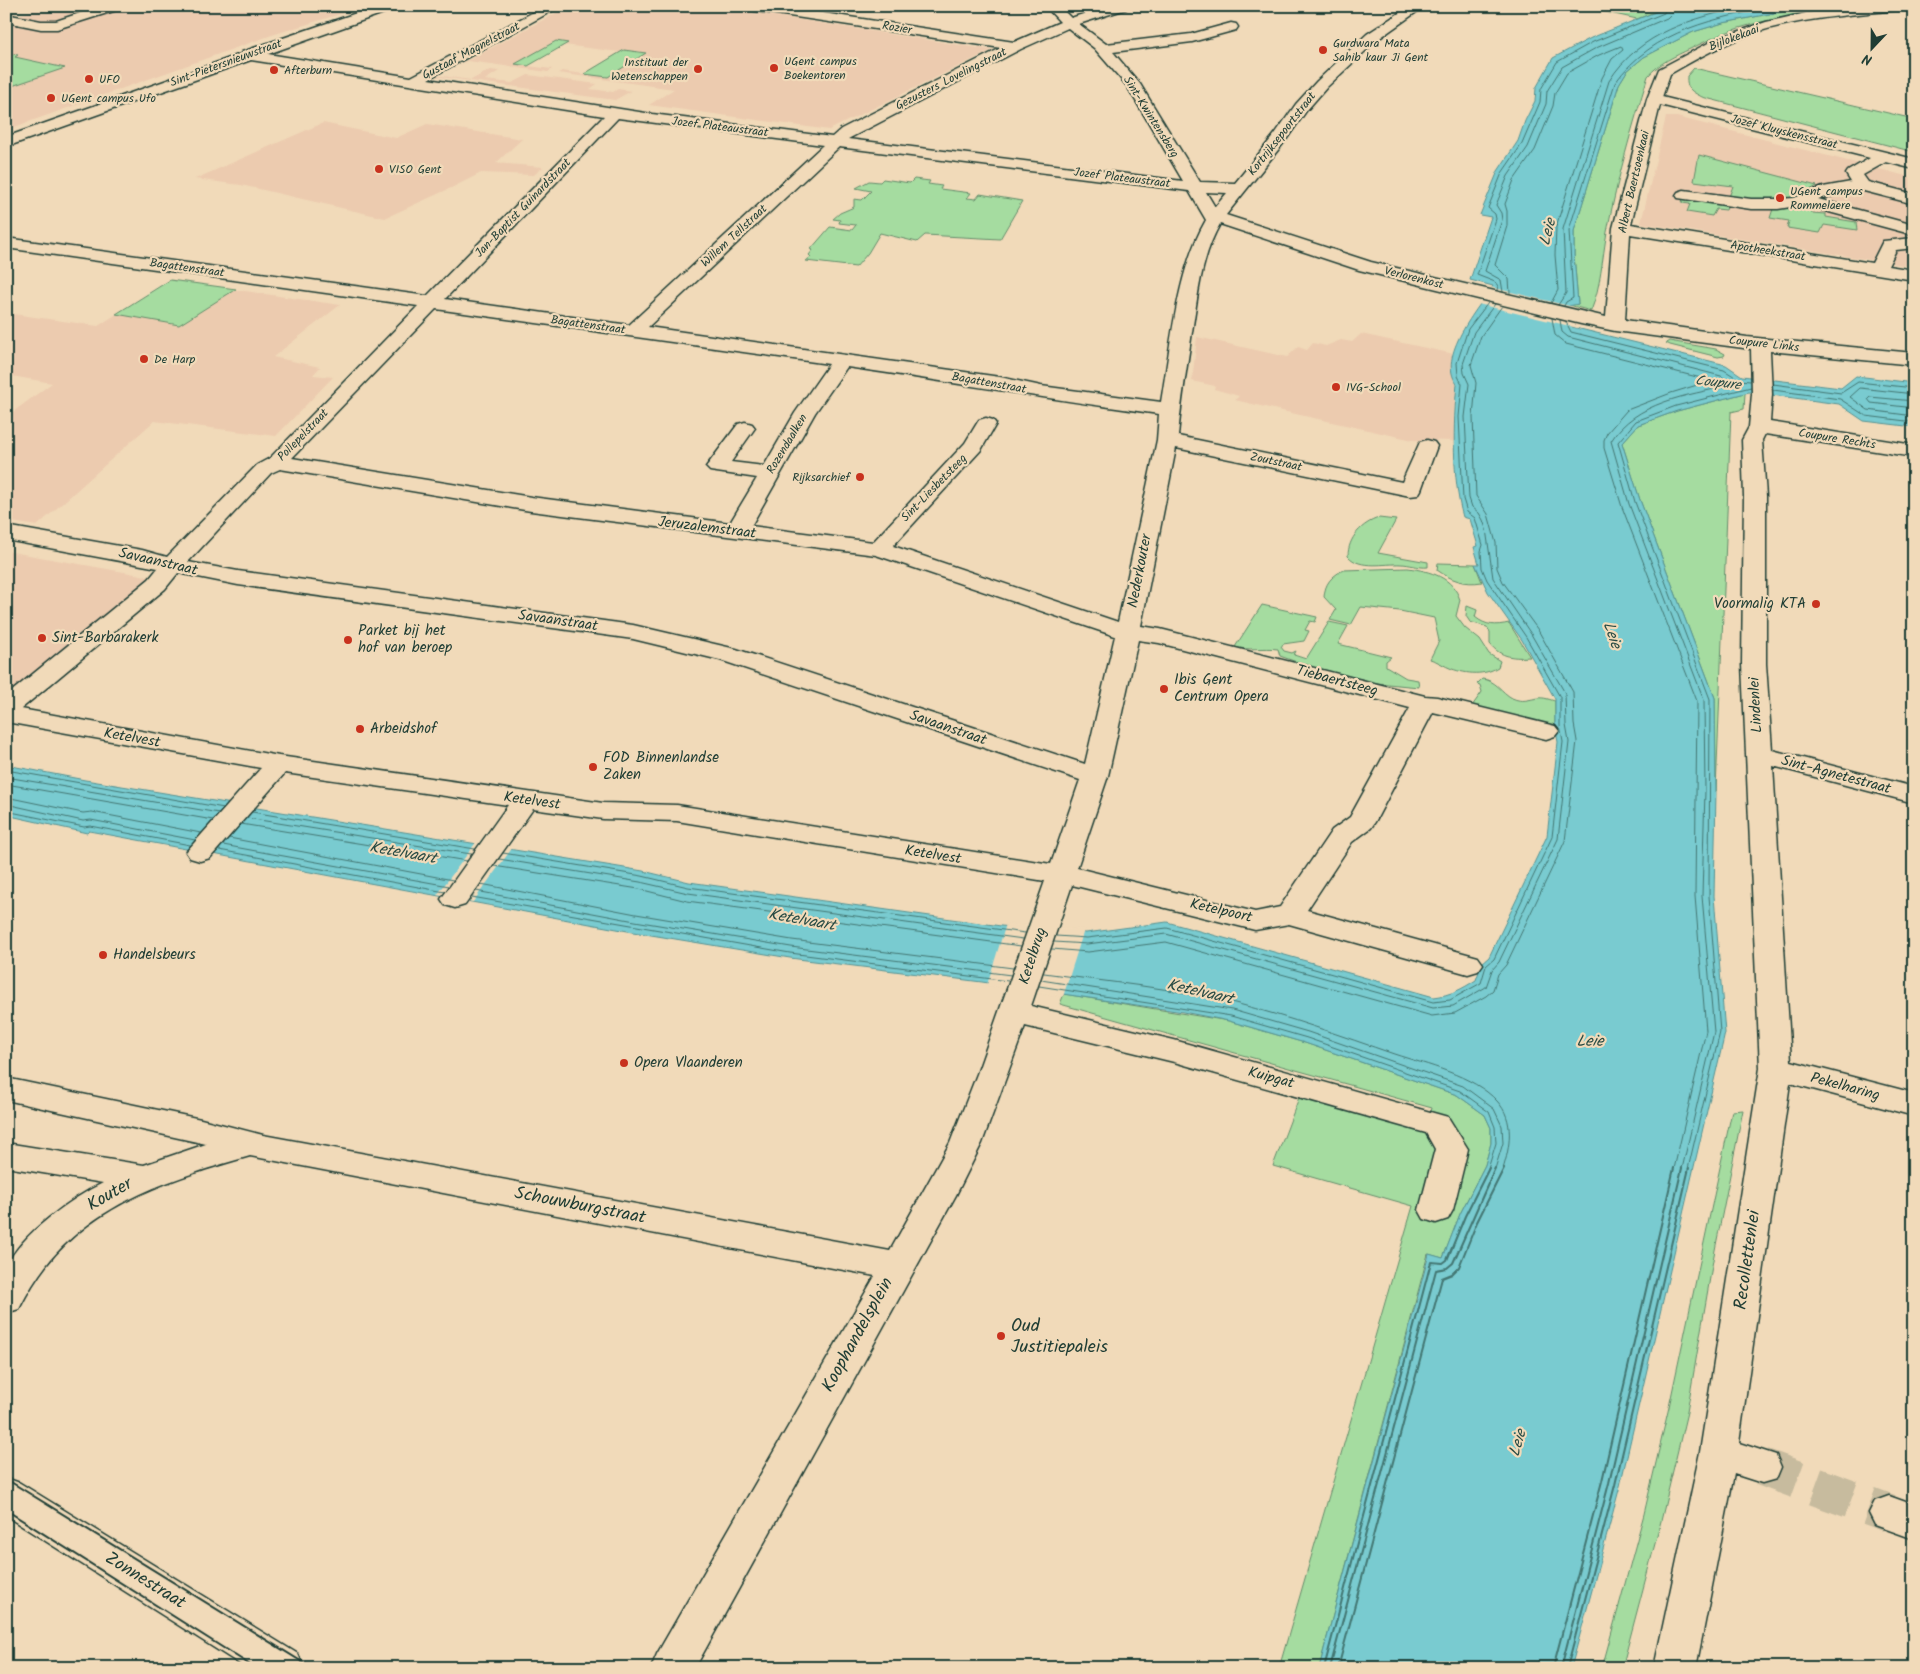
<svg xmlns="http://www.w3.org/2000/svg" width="1920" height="1674" viewBox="0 0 1920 1674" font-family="Kalam,sans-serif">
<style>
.built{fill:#eccbaf}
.green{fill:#a5dca0;stroke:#628c6a}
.water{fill:#79cbd0;stroke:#559292}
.pier{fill:#f1dab9}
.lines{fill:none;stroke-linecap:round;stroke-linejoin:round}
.shore-far1{stroke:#437672;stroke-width:1}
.shore{stroke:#437672;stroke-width:2}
.minor-tunnel{stroke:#c7bb9e;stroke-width:38;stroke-dasharray:38 19;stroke-linecap:butt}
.minor-casing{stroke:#1f3d34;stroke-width:3}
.minor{fill:#f1dab9;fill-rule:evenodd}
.tram{stroke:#1f3d34;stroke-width:2}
.poi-dot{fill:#c8321e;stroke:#f1dab9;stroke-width:2}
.labels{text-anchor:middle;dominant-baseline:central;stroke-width:4.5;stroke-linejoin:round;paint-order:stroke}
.far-street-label{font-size:12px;fill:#1f3d34;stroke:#f1dab9}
.far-poi-label{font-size:12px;fill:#1f3d34;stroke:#f1dab9;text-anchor:start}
.far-water-label{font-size:14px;font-style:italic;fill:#284b44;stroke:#f1dab9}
.street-label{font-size:15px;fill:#1f3d34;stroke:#f1dab9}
.poi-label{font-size:15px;fill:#1f3d34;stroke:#f1dab9;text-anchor:start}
.water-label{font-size:16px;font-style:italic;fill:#284b44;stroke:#f1dab9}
.near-street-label{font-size:18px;fill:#1f3d34;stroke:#f1dab9}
.near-poi-label{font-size:18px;fill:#1f3d34;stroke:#f1dab9;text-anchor:start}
</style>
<rect width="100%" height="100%" fill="#f1dab9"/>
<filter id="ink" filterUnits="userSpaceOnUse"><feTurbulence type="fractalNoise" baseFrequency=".02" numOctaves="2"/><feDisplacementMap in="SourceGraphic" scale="10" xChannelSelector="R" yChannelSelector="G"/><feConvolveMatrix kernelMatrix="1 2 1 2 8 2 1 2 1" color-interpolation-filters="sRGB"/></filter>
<g filter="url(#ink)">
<g class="built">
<polygon points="45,6 366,6 272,35 6,130 6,20"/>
<polygon points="569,6 713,6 992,50 829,130 649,105 674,89 558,73 562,71 584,74 619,52 564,45 528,66 552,69 548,72 468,61 459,65 454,65 435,75 471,80 490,70 499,71 485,80 512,83 528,75 597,84 590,89 613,92 618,89 631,91 615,100 433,76 455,64 459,65"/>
<polygon points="1666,117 1677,117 1914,178 1914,267 1641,223"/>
<polygon points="323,123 396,138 427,124 522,139 496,163 543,167 534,175 481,173 451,188 385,218 241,185 195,179"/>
<polygon points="170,280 340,305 273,357 320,367 313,375 333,377 276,436 154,421 37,526 6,521 6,417 52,383 6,375 6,313 98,326"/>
<polygon points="1361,334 1454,354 1451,362 1457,384 1454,416 1455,441 1413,440 1291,413 1235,400 1239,396 1214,389 1215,386 1192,381 1197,337 1287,357 1298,347 1307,350 1313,343 1326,346 1341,340 1352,342"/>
<polygon points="6,551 152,577 6,697"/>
</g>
<g class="green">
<polygon points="1578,6 1670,6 1637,19"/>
<path d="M1811 6H1864C1825 12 1784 15 1746 26 1727 31 1708 40 1690 49 1675 56 1659 63 1648 76 1632 127 1617 180 1607 232 1602 259 1601 286 1591 311L1569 305 1578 304 1574 255V231L1619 84 1627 71 1644 57 1693 32 1723 23Z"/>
<polygon points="556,41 568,43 528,66 515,64"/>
<polygon points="624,50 646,53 608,77 584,74"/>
<polygon points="6,53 18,55 15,57 65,68 6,88"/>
<path d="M1694 68 1914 119V152L1702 97C1691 91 1686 89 1687 76Z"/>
<path d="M1699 155 1817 186C1811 189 1806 194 1800 196 1778 204 1752 199 1729 197L1733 186 1694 181Z"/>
<polygon points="883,179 910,183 914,179 930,181 928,184 942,186 940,189 971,193 967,198 976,199 980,194 1022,201 1000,239 925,235 917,242 880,233 868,253 856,267 806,261 811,257 809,255 813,250 811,249 830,227 852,230 856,225 839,223 840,220 833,219 840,213 854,207 854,199 862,200 871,191 856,188 869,181 880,182"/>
<polygon points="1683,197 1729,203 1726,210 1716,209 1712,216 1687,212 1690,204 1682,203"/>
<polygon points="1797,206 1799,210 1812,210 1812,213 1826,214 1826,217 1856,222 1857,230 1824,225 1820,233 1787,228 1789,221 1770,218 1773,209"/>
<polygon points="170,280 236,289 179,325 116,314"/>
<polygon points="1669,341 1716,349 1725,354 1724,356 1718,357 1670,345 1666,343"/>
<polygon points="1745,393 1744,409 1731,412 1716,791 1715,698 1640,500 1622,443 1638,425 1677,411"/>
<path d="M1379 518 1396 520 1378 553 1428 562V567C1419 568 1409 564 1401 564 1385 563 1360 570 1348 556 1348 538 1362 523 1379 518Z"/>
<path d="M1438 563 1475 564 1482 582C1465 585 1451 580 1437 570Z"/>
<path d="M1408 568C1430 571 1453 577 1460 600L1456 616 1465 628 1480 640 1489 654 1500 661 1498 667C1484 676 1467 674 1452 669 1444 666 1438 661 1430 659L1439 641 1434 618 1400 611 1361 607 1351 625 1330 620 1336 610 1324 597C1325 583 1331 577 1343 570Z"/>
<path d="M1262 605 1317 617 1315 622 1310 621 1305 630 1309 631 1304 641 1283 644 1281 647 1284 651 1292 653 1296 651 1294 655 1306 659 1329 622 1348 626 1338 644 1391 657 1386 661V666L1406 678 1418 680 1419 687 1377 683 1302 665V664L1280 656 1278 649C1262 647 1249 651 1235 647Z"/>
<path d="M1467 606 1477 610 1475 617C1486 626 1496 626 1509 623L1530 657C1515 658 1501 658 1490 644V632L1487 627 1470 622 1466 616Z"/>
<path d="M1482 679C1496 680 1501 692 1512 698 1523 703 1529 699 1539 698 1543 697 1551 700 1555 701V726L1472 706 1482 692 1480 685 1477 684Z"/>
<polygon points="1064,994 1229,1021 1305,1043 1457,1095 1485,1115 1491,1128 1491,1143 1485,1165 1460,1214 1443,1258 1428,1254 1319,1668 1279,1668 1413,1206 1273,1166 1300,1095 1426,1130 1432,1108 1060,1004"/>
<polygon points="1743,1110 1713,1260 1687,1412 1661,1521 1622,1668 1602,1668 1644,1514 1669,1407 1732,1111"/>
</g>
<path class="water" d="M1670 6H1811L1723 23 1693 32 1644 57 1627 71 1619 84 1574 231V255L1578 304 1569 306 1572 327 1726 365 1742 376 1841 388 1856 376 1914 383V427L1864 421 1839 404 1749 392 1677 411 1638 425 1622 443 1640 500 1715 698 1716 791 1714 896 1725 1033 1620 1486 1571 1668H1319L1429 1254 1443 1258 1460 1214 1485 1165 1491 1143V1128L1485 1115 1457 1095 1305 1043 1229 1021 1183 1012 982 982 790 958 633 932 89 831 87 833 6 815V765L85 780 643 871 689 882 1001 926 1086 933 1167 922 1434 997C1451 995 1462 989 1476 980L1482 963 1489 957 1547 836 1558 742 1555 726V699L1522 640 1488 592 1475 564H1479L1474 547 1478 546 1470 519 1463 517C1452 479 1453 424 1457 384 1436 357 1478 308 1493 286L1470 280 1491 217 1480 215 1498 171 1518 141 1525 121 1535 101 1536 88 1553 58 1591 38Z"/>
<g class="pier">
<polygon points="1490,287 1574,307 1572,307 1574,325 1582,327 1582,329 1478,304"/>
<polygon points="477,841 513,847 473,902 437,895"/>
<polygon points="1006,924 1084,930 1063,997 987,985"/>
</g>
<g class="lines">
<g class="shore-far1">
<polyline points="1497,290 1498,286 1495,282 1477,275 1496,219 1495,214 1488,208 1502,173 1522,144 1540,102 1541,89 1557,62 1593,42 1664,13 1667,6"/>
<polyline points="1503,292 1501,280 1485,271 1502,220 1501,213 1496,205 1508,176 1528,147 1546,104 1547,91 1562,67 1596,48 1667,18 1672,13 1673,6"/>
<polyline points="1510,293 1509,279 1495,265 1507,226 1507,211 1505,204 1514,180 1535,150 1553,106 1555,93 1567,73 1599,55 1621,46 1623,50 1612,59 1602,78 1556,227 1555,255 1558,290 1551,303"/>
<path d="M1558 305 1566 293 1563 229 1609 81C1640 32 1693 18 1747 6"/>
<path d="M1564 306 1566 302 1573 298 1569 230 1615 83C1653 29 1717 18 1778 6"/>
<polyline points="1552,318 1555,335 1566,344 1705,379 1707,382 1671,393 1627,410 1607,433 1604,440 1604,448 1622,507 1697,701 1695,896 1706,1031 1674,1169"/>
<path d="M1560 320 1562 332 1568 337 1721 376 1731 383 1729 386C1688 395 1635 402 1611 441L1629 504 1704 700 1705 791 1702 896 1714 1032 1682 1169"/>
<polyline points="1566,322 1571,332 1724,370 1740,380 1750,381"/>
<polyline points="1773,384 1841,393 1858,382 1914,388"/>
<polyline points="1773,390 1840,399 1866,416 1914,422"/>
<polyline points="1914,394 1860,388 1850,397 1868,410 1914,416"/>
<polyline points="1914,401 1870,397 1868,399 1871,403 1914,408"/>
<polyline points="6,770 224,808"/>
<polyline points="6,777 219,813"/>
<polyline points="6,784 213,820"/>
<polyline points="6,797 83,813 92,812 201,833"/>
<polyline points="6,804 83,821 91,820 195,840"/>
<polyline points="6,811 84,827 90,826 190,845"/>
<polyline points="252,812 475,849"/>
<polyline points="247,818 471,854"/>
<polyline points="241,824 467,861"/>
<polyline points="229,838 453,880"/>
<polyline points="223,845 449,886"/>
<polyline points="219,850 445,892"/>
<polyline points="503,853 642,876 688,887 1025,933"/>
<polyline points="499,859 640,882 688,893 1023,939"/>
<polyline points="494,866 639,889 687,901 1021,946"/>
<polyline points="481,884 636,914 792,940 1013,968"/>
<polyline points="476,891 635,921 791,947 1011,975"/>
<polyline points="472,897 790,953 1008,981"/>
<polyline points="1056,936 1087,938 1167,928 1433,1002 1450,1000 1481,983 1486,966 1494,959 1552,837 1563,742 1560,726 1560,697 1526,637 1487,580 1482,568 1481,551 1483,545 1475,518 1467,512 1463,499 1459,417 1462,384 1458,376 1457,363 1468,329 1488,303"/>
<polyline points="1054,942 1087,944 1166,934 1433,1008 1453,1006 1486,987 1492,970 1499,962 1558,839 1569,742 1566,725 1565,693 1531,634 1493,578 1486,529 1483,520 1479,513 1472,507 1469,498 1465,417 1469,384 1464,373 1463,364 1474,332 1495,304"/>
<polyline points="1052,949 1088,952 1166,942 1432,1016 1455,1013 1486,996 1493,990 1498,974 1506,965 1565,841 1577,741 1574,724 1573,692 1538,630 1503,582 1497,568 1496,543 1488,514 1476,496 1473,417 1476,383 1471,365 1481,336 1502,306"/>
<path d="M1044 973C1108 982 1173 988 1235 1003 1289 1017 1342 1036 1394 1054 1427 1065 1473 1075 1497 1101 1515 1120 1510 1147 1503 1169"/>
<polyline points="1041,980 1232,1010 1308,1032 1463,1086 1494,1109 1502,1126 1503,1143 1495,1169"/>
<polyline points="1039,986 1231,1016 1307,1038 1460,1091 1489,1112 1495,1127 1496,1143 1488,1169"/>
<polyline points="1688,1169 1720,1032 1709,896 1710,699 1635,502 1618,442 1636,421 1676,406 1751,387"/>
</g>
<g class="shore">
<polyline points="1324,1668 1431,1262 1443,1263 1447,1260 1465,1216 1489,1168"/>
<polyline points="1330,1668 1436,1270 1447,1268 1453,1263 1495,1168"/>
<polyline points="1338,1668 1442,1278 1452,1274 1459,1267 1477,1222 1504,1168"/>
<polyline points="1553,1668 1602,1481 1674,1168"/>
<polyline points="1561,1668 1609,1483 1682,1168"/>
<polyline points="1567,1668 1615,1485 1689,1168"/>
</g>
<polyline class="minor-tunnel" points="1762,1467 1889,1513"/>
<defs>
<g id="minor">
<polygon points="101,6 121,6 120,9 57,29 41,29 6,22 6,14 41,21 56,21"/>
<path d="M377 6H396L395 9 268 54 411 77 545 6H561L428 79 652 114 832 137 841 129 1001 48 749 10 743 6H777L1014 42 1060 22 1045 6H1059L1071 18 1107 6H1127L1126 9 1079 24 1106 44 1191 34 1231 23 1236 24 1238 27 1236 30 1192 42 1113 52 1140 84 1200 182 1235 183 1275 134 1296 104 1317 81 1367 34 1410 6H1425L1377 40 1327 87 1307 110 1286 140 1226 215 1371 262 1606 317 1613 228 1647 99 1659 69 1714 40 1766 22 1806 13 1860 6H1904L1898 10C1851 15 1802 18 1757 32 1726 42 1698 58 1670 74L1662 97 1914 159V169L1886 162 1863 175 1868 182 1914 194V204L1860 190 1818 199 1914 225V235L1803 205 1778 209H1751L1678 198 1676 195 1678 192 1684 190 1751 199H1778L1794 198 1823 187 1851 182 1846 174 1848 171 1870 158 1660 105 1631 224 1872 263 1883 241 1914 238V248L1896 250 1888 266 1914 270V280L1630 234 1625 320 1747 337 1914 353V365L1770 351 1772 394 1770 422 1914 445V457L1765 434 1762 440 1766 496V664L1772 750 1914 787V803L1773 766 1791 1061 1914 1093V1116L1790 1083 1739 1443 1776 1455 1781 1467 1776 1479 1762 1483 1734 1474 1696 1668H1654L1700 1452 1760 1068 1742 664 1744 496 1742 440 1749 427 1752 394 1751 349 1615 331 1581 324 1359 270 1220 224C1201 257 1198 295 1192 332 1187 367 1181 401 1178 436L1402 482 1420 442 1427 440 1434 442 1437 446 1421 490 1418 495 1410 496 1176 448 1141 626 1160 629 1425 696 1437 697 1555 726 1559 731 1555 736 1546 739 1433 712 1375 822 1371 828 1352 842 1307 910 1478 957 1483 964 1478 971 1468 974 1289 924 1255 930 1072 885 1031 1006 1174 1040 1448 1117 1468 1149 1453 1210 1448 1219 1436 1223 1424 1219 1419 1210 1435 1149 1426 1133 1174 1062 1025 1026 982 1143 956 1195 695 1668H651L657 1654 875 1276 250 1156C177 1177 97 1201 47 1264 36 1278 27 1293 19 1309L6 1313C6 1302 3 1276 7 1266 20 1235 73 1197 103 1183L6 1167V1143L144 1165 206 1144 6 1100V1078L201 1119 263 1135 890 1251 950 1143 977 1074 1045 881 677 821 603 819 533 809 465 905 455 908 445 905 441 899 508 805 285 773 210 858 200 861 190 858 186 852 261 768 6 722V696L149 579 158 568 6 540V526L142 550 167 557 257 465 270 458 418 306 6 248V238L427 296 604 116 251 60 6 147V137L241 54 242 52ZM1068 28 1094 48 1127 86 1183 181 848 139 1021 49ZM618 118 823 145 629 325 445 299ZM839 147 1189 191 1206 220C1177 270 1171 344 1161 402L1041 386 1000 377 648 327ZM1206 192 1227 193 1215 207ZM436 309 829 364 795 413 764 466 731 462 755 428 752 424 745 422 738 424 706 467 710 471 757 478 730 523 531 497 292 458ZM847 367C951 382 1055 400 1159 414L1157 440 1118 622 893 546 981 450 996 424 993 420 986 418 979 420 965 443 873 542 751 526 815 413ZM280 469 531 511 876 555 1115 636 1085 764 736 649 633 625 238 571 188 562 271 473ZM178 573 238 585 633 639 720 660 1080 780 1051 864 677 805 603 803 279 756 21 709 165 589ZM1138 640 1159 643 1410 708 1350 817 1332 830 1280 907 1255 912 1077 868 1108 776Z"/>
<polygon points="6,1478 20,1483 298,1654 304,1668 246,1668 6,1516"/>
<polygon points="1889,1496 1914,1505 1914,1539 1875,1525 1869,1513 1875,1501"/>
</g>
</defs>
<use href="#minor" class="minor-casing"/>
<use href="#minor" class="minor"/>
<g class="tram">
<polyline points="6,1479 312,1668"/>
<polyline points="6,1510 255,1668"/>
</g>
</g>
</g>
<g class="poi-dot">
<circle cx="1323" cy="50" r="5"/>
<circle cx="774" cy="68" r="5"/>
<circle cx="698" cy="69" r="5"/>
<circle cx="274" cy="70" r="5"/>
<circle cx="89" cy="79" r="5"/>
<circle cx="51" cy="98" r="5"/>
<circle cx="379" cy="169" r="5"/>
<circle cx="1780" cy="198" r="5"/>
<circle cx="144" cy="359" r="5"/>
<circle cx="1336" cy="387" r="5"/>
<circle cx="860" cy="477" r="5"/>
<circle cx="1816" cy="604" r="5"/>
<circle cx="42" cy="638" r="5"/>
<circle cx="348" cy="640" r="5"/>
<circle cx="1164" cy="689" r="5"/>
<circle cx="360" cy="729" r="5"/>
<circle cx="593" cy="767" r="5"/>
<circle cx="103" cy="955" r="5"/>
<circle cx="624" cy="1063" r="5"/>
<circle cx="1001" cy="1336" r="5"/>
</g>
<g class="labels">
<g class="far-street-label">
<text transform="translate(897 28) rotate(9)">Rozier</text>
<text transform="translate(1734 38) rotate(-21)">Bijlokekaai</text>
<text transform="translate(471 51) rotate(-28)">Gustaaf Magnelstraat</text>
<text transform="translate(226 63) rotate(-20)">Sint-Pietersnieuwstraat</text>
<text transform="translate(951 79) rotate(-27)">Gezusters Lovelingstraat</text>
<text transform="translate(1151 117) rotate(58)">Sint-Kwintensberg</text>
<text transform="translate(720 127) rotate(7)">Jozef Plateaustraat</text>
<text transform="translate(1784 132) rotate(14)">Jozef Kluyskensstraat</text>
<text transform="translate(1282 134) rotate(-52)">Kortrijksepoortstraat</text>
<text transform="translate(1122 178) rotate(7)">Jozef Plateaustraat</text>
<text transform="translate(1634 182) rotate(-77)">Albert Baertsoenkaai</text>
<text transform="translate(523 208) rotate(-46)">Jan-Baptist Guinardstraat</text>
<text transform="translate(734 236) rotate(-43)">Willem Tellstraat</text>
<text transform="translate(1768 251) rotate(9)">Apotheekstraat</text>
<text transform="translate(187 268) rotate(8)">Bagattenstraat</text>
<text transform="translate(1414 278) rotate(14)">Verlorenkost</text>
<text transform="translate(588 325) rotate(8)">Bagattenstraat</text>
<text transform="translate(1764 344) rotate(6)">Coupure Links</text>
<text transform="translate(989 383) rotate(10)">Bagattenstraat</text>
<text transform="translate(303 435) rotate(-46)">Pollepelstraat</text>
<text transform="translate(1837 439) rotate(9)">Coupure Rechts</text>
<text transform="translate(787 444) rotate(-59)">Rozendaalken</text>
<text transform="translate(1276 462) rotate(12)">Zoutstraat</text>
<text transform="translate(934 488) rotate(-46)">Sint-Liesbetsteeg</text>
</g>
<g class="far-poi-label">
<text x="1333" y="43">Gurdwara Mata<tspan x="1333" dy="14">Sahib kaur Ji Gent</tspan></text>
<text x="784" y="61">UGent campus<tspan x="784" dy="14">Boekentoren</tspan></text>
<text x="688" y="62" text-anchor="end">Instituut der<tspan x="688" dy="14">Wetenschappen</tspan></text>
<text x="284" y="70">Afterburn</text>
<text x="99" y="79">UFO</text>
<text x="61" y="98">UGent campus Ufo</text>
<text x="389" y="169">VISO Gent</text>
<text x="1790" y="191">UGent campus<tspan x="1790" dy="14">Rommelaere</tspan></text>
<text x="154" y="359">De Harp</text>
<text x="1346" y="387">IVG-School</text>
<text x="850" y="477" text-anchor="end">Rijksarchief</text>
</g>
<g class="far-water-label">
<text transform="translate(1718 383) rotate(6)">Coupure</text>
</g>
<g class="street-label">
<text transform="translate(707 528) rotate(7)">Jeruzalemstraat</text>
<text transform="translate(158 562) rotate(13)">Savaanstraat</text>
<text transform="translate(1140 571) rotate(-79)">Nederkouter</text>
<text transform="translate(558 621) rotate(8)">Savaanstraat</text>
<text transform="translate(1337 681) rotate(15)">Tiebaertsteeg</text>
<text transform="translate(1756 705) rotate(-93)">Lindenlei</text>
<text transform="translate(948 728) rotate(19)">Savaanstraat</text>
<text transform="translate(132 738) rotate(10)">Ketelvest</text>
<text transform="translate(1836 775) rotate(15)">Sint-Agnetestraat</text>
<text transform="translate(532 801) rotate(8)">Ketelvest</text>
<text transform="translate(933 855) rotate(9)">Ketelvest</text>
<text transform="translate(1221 911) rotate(13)">Ketelpoort</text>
<text transform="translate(1033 956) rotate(-72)">Ketelbrug</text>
<text transform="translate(1271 1078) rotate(15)">Kuipgat</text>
<text transform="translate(1845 1087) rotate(15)">Pekelharing</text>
</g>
<g class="poi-label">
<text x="1806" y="604" text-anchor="end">Voormalig KTA</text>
<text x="358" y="631">Parket bij het<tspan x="358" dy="17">hof van beroep</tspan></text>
<text x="52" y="638">Sint-Barbarakerk</text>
<text x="1174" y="680">Ibis Gent<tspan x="1174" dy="17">Centrum Opera</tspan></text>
<text x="370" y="729">Arbeidshof</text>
<text x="603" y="758">FOD Binnenlandse<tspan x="603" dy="17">Zaken</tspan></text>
<text x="113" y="955">Handelsbeurs</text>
<text x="634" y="1063">Opera Vlaanderen</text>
</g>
<g class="water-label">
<text transform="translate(1548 232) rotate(-76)">Leie</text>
<text transform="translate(1612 635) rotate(71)">Leie</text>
<text transform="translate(403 853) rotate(10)">Ketelvaart</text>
<text transform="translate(802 920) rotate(10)">Ketelvaart</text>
<text transform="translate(1200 992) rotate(13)">Ketelvaart</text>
<text x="1590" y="1041">Leie</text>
<text transform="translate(1518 1443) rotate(-74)">Leie</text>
</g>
<g class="near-street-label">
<text transform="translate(110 1195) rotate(-30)">Kouter</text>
<text transform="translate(580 1206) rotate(11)">Schouwburgstraat</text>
<text transform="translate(1748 1260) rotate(-82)">Recollettenlei</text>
<text transform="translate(858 1335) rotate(-61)">Koophandelsplein</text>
<text transform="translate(145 1581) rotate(32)">Zonnestraat</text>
</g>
<g class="near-poi-label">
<text x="1011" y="1326">Oud<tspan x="1011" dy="21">Justitiepaleis</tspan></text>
</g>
</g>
<rect width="1920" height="1674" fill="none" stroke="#f1dab9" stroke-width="25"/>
<rect x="12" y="12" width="1895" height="1649" fill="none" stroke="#1f3d34" stroke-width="2" filter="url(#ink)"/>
<g transform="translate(1872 48) rotate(202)" stroke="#f1dab9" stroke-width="4" paint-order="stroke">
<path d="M0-4L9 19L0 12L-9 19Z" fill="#1f3d34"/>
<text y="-8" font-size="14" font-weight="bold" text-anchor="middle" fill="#1f3d34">N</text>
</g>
</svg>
